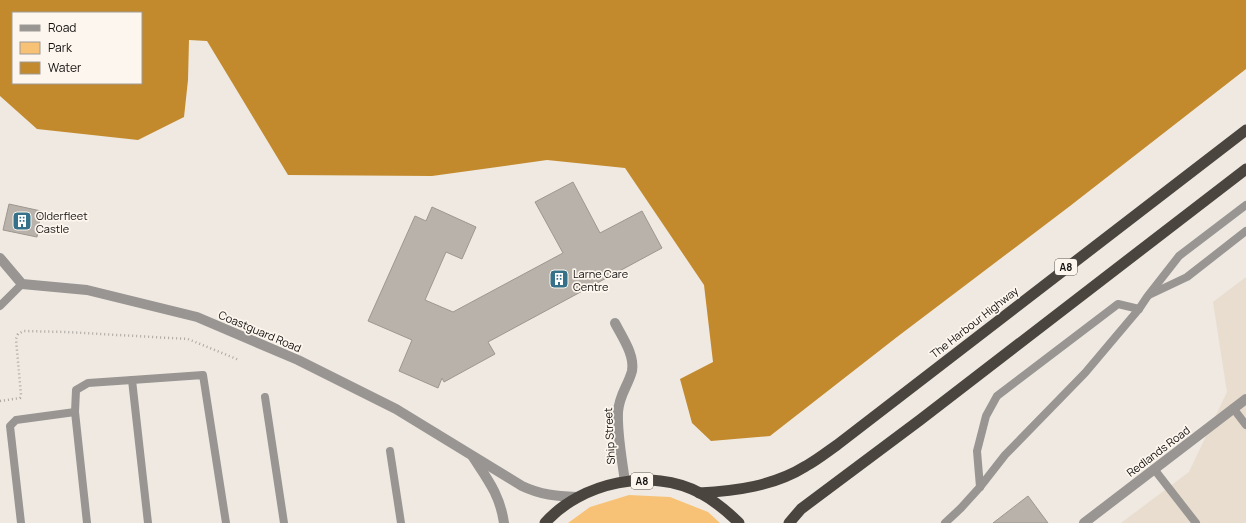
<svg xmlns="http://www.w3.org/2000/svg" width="1246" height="523" viewBox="0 0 1246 523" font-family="Manrope,sans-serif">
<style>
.built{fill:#e8ddce}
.green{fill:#f8c276}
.water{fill:#c38a2d;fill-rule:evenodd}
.building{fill:#b8b2aa;stroke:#9d978f}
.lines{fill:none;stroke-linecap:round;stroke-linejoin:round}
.path{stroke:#aba6a0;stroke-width:2.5;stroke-dasharray:1 3;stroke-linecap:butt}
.service{stroke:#989592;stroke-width:8}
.minor{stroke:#989592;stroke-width:10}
.trunk{stroke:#4a453f;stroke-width:11}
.labels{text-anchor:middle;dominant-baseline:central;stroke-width:3.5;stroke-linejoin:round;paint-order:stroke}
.shield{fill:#fdf6ee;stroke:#5a5652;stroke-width:1}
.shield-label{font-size:10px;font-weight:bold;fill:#14110f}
.poi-label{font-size:11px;fill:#14110f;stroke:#fdf6ee;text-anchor:start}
.street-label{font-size:11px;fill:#14110f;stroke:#fdf6ee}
</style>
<rect width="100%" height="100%" fill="#efe9e1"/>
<polygon class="built" points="1246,277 1246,523 1121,523 1189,472 1227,392 1213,302"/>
<polygon class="green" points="629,495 670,497 708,512 720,523 568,523 590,507"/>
<path class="water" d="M0 0H1246V69L1070 206 897 337 770 436 711 441 692 423 680 379 713 362 704 285 625 168 547 160 432 176 288 175 207 41 189 40 188 80 184 117 138 140 37 129 0 96ZM13 13H141V83H13Z"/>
<g class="building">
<polygon points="573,182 600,233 642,211 662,248 488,342 495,354 444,382 442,378 438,388 399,371 412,340 368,321 415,216 426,221 432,207 476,227 462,259 446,252 425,300 453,312 563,253 535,202"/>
<polygon points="9,204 41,211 37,237 3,230"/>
<polygon points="1028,496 1048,523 993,523"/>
</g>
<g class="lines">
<polyline class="path" points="0,401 20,398 21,395 16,339 18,334 24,331 66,332 188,339 239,360"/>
<g class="service">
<polyline points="1149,295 1187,277 1246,231"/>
<polyline points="0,306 22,284"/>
<polyline points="265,397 284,523"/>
<polyline points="1233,408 1246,425"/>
<polyline points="390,451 401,523"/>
<polyline points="1154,469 1196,523"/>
<polyline points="980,487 977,451 986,416 997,396 1118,304 1139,309"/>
<polyline points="21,523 10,426 16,420 75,412"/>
<polyline points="87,523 75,412 76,390 88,383 132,380"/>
<polyline points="148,523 132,380 203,375 226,523"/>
<polyline points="945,523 961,508 980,487 1005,455 1085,373 1139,309 1147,297 1179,256 1246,205"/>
</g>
<g class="minor">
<path d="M0 258 22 284 87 290 197 317 298 360 396 409 522 486C541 495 556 496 577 497"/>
<path d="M615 323C622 337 635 355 632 371 628 386 619 395 618 412 617 434 622 459 625 482"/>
<path d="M473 457C488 480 500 495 504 523"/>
<polyline points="1084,523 1246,399"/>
</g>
<g class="trunk">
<path d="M699 493C736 491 774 486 806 466 817 460 827 452 837 445L1246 130"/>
<path d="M545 523C581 482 652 467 700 493 715 501 727 511 739 523"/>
<polyline points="789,523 801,509 920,420 1246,169"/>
</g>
</g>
<defs>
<symbol id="building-square" viewBox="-11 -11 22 22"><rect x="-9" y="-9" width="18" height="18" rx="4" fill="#357289" stroke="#fdf6ee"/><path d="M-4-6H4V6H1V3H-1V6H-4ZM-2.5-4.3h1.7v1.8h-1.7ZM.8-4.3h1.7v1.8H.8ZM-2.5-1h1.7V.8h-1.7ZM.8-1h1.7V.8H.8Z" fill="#fff"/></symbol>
</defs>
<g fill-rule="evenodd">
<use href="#building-square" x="11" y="210" width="22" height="22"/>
<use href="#building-square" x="548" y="268" width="22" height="22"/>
</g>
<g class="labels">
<g class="shield">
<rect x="1055" y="259" width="22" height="16" rx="3"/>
<rect x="631" y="473" width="22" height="16" rx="3"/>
</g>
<g class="shield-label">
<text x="1066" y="267">A8</text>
<text x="642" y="481">A8</text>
</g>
<g class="poi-label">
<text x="36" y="215">Olderfleet<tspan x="36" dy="13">Castle</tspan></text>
<text x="573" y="273">Larne Care<tspan x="573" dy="13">Centre</tspan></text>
</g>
<g class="street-label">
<text transform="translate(974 322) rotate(-38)">The Harbour Highway</text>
<text transform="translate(260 331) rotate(23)">Coastguard Road</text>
<text transform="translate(609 436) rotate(-93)">Ship Street</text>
<text transform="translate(1158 451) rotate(-37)">Redlands Road</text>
</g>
</g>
<rect x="12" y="12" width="130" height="72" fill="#fdf6ee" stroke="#a09a95"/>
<rect x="20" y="25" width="20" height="6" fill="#989592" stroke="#a09a95"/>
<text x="48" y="32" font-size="12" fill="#14110f">Road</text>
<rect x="20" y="42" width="20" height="12" fill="#f8c276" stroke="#a09a95"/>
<text x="48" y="52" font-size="12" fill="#14110f">Park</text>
<rect x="20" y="62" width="20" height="12" fill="#c38a2d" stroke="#a09a95"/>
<text x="48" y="72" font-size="12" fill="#14110f">Water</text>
</svg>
